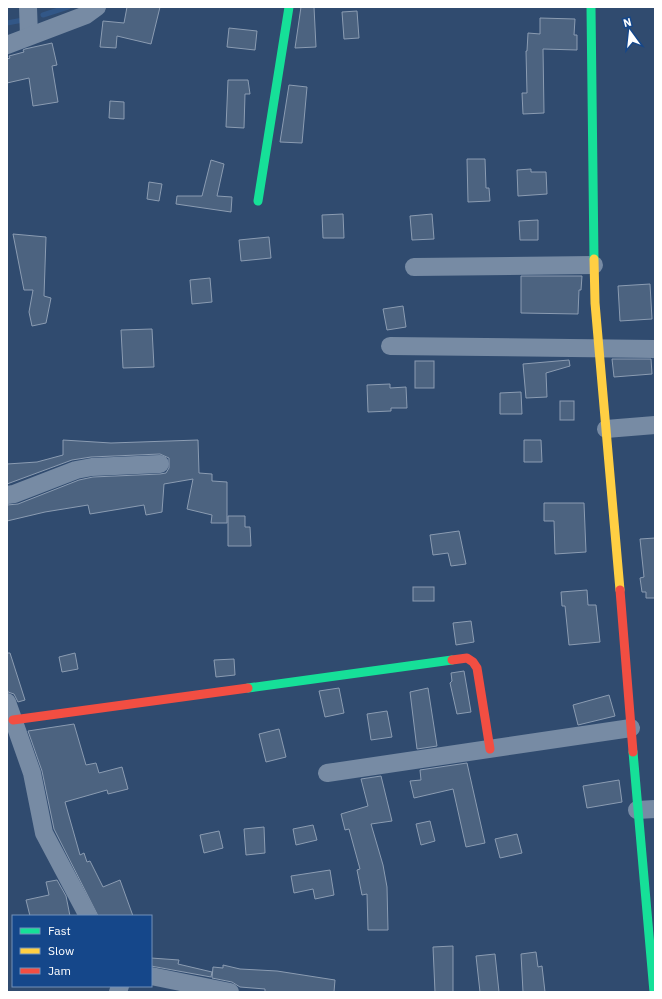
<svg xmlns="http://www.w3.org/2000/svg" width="662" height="999" viewBox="0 0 662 999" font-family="'IBM Plex Sans',sans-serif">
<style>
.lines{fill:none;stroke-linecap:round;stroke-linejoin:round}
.stream{stroke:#325787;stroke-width:5}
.building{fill:#4c6380;stroke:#8b9cb2}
.street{stroke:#778ba4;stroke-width:18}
.fast{stroke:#16e098;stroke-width:9}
.slow{stroke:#ffcf43;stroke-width:9}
.jam{stroke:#f24e42;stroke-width:9}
</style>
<rect width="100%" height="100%" fill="#304b6f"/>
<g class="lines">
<g class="stream">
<polyline points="43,15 68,7"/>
<polyline points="7,23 23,20"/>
</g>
</g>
<g class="building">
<polygon points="127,7 160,7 151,44 117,36 116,48 100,47 103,21 124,23"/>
<polygon points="301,7 314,7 316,47 295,48"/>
<polygon points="357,11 359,38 344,39 342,12"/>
<polygon points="540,18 575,19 574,35 577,35 577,50 543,49 544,113 523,114 522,93 527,93 526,51 527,51 528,33 540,34"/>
<polygon points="229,28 257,31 255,50 227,47"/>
<polygon points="52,43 57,65 52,66 58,102 33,106 29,78 7,83 7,59 10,58 9,56 24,52 23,50 25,49"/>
<polygon points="228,80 248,80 250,94 245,94 244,128 226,127"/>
<polygon points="289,85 307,87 302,143 280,142"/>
<polygon points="110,101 124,102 124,119 109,118"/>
<polygon points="467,159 485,159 486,188 489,188 490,201 468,202"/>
<polygon points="211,160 224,164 217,196 232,197 231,212 176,204 177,196 202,196"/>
<polygon points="531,169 531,172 546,172 547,194 518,196 517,170"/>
<polygon points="149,182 162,184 159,201 147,199"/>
<polygon points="343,214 344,238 323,238 322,215"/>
<polygon points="432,214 434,239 412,240 410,216"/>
<polygon points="538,220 538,240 520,240 519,221"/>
<polygon points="13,234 46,237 44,296 51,298 46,323 32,326 29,312 33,290 24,290"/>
<polygon points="269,237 271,258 241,261 239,240"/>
<polygon points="521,276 582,276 581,290 579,290 578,314 521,313"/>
<polygon points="210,278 212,302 192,304 190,280"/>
<polygon points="650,284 652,319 620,321 618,286"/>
<polygon points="403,306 406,327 387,330 383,309"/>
<polygon points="152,329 154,367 123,368 121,330"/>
<polygon points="612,359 651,359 652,374 614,377"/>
<polygon points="569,360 570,366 546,373 547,397 526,398 523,364"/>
<rect x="415" y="361" width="19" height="27"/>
<polygon points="390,384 390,388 406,387 407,408 391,408 391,411 368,412 367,385"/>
<polygon points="521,392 522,414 500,414 500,393"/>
<rect x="560" y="401" width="14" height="19"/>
<polygon points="63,440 111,443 198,440 199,473 212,474 212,481 227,482 227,523 211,523 212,515 187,509 193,479 164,484 162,512 146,515 144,505 90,514 88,505 45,512 7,521 7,505 18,504 79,480 93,477 160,474 166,473 169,468 169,458 160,454 91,457 72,460 7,484 7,464 37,462 63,455"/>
<polygon points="524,440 541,440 542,462 524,462"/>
<polygon points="544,503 584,503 586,552 555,554 554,521 544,521"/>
<polygon points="228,516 245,516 245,527 250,527 251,546 228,546"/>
<polygon points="459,531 466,564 451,566 448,553 433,555 430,535"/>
<polygon points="655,538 655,598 646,598 646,592 642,592 640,578 644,577 640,539"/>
<rect x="413" y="587" width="21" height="14"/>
<polygon points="587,590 588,605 596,605 600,642 569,645 565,606 562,606 561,592"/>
<polygon points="471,621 474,642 456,645 453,623"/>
<polygon points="7,653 10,653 25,700 18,702 14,694 8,692 7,688"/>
<polygon points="75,653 78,669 62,672 59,657"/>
<polygon points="234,659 235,675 216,677 214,660"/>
<polygon points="464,671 471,712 457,714 450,683 452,681 451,673"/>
<polygon points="339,688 344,713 325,717 319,691"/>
<polygon points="428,688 437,746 417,749 410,692"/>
<polygon points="609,695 615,716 578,725 573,705"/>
<polygon points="387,711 392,737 371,740 367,714"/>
<polygon points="74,724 86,765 96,763 99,773 122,767 128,789 108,794 107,790 65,802 80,855 84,853 87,862 90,861 103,887 120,880 133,916 98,916 54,829 42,771 28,731"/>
<polygon points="279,729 286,757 266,762 259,734"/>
<polygon points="467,763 485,843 466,847 453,789 414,798 410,781 421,780 420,770"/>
<polygon points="381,776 392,821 371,824 383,865 387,887 388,930 368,930 367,894 362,895 357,870 360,869 349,829 345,830 341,814 368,806 361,779"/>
<polygon points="619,780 622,802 587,808 583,786"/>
<polygon points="430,821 435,841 421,845 416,824"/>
<polygon points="313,825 317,840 296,845 293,829"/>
<polygon points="264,827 265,853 246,855 244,829"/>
<polygon points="219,831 223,848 204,853 200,835"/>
<polygon points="517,834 522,853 500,858 495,839"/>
<polygon points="330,870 334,895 315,899 313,889 294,893 291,876"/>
<polygon points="57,880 66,896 70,916 30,916 26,900 49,895 46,882"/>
<polygon points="453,946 453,992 435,992 433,947"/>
<polygon points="536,952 538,967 542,966 545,992 523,992 521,954"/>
<polygon points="495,954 499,992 480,992 476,956"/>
<polygon points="151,958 179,960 178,964 212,972 211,977 151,966"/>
<polygon points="223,965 240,969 277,971 335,980 334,992 265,992 265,989 240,987 232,982 212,978 213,967 223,968"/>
</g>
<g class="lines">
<g class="street">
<polyline points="28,7 29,36"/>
<polyline points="7,45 86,15 97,7"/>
<polyline points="414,267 594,265"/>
<polyline points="390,346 655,349"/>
<polyline points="606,429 655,425"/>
<polyline points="7,495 14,494 76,470 92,467 160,464"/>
<polyline points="7,702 32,773 44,833 88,916"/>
<polyline points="327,773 631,728"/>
<polyline points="637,810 655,809"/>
<polyline points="151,976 230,992"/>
<polyline points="118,992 120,986"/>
</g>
<g class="fast">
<polyline points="591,7 594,259"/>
<polyline points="258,201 289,7"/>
<polyline points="248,688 452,660"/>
<polyline points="633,752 654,992"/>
</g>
<polyline class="slow" points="594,259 595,303 620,590"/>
<g class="jam">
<polyline points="620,590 633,752"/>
<polyline points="452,660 467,658 473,662 477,668 490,749"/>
<polyline points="13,720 248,688"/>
</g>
</g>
<rect width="662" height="999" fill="none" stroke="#ffffff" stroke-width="16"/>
<rect x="12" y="915" width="140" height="72" fill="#15478a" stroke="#7391b9"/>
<rect x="20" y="928" width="20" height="6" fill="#16e098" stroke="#7391b9"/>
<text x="48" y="935" font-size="12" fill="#ffffff">Fast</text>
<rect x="20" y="948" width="20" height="6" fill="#ffcf43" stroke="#7391b9"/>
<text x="48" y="955" font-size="12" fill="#ffffff">Slow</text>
<rect x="20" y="968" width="20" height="6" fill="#f24e42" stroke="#7391b9"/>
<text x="48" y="975" font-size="12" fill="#ffffff">Jam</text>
<g transform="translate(630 32) rotate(345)" stroke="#15478a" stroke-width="3" paint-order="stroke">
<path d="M0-3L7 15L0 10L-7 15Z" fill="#ffffff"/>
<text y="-6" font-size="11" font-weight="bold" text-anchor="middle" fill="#ffffff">N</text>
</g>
</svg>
